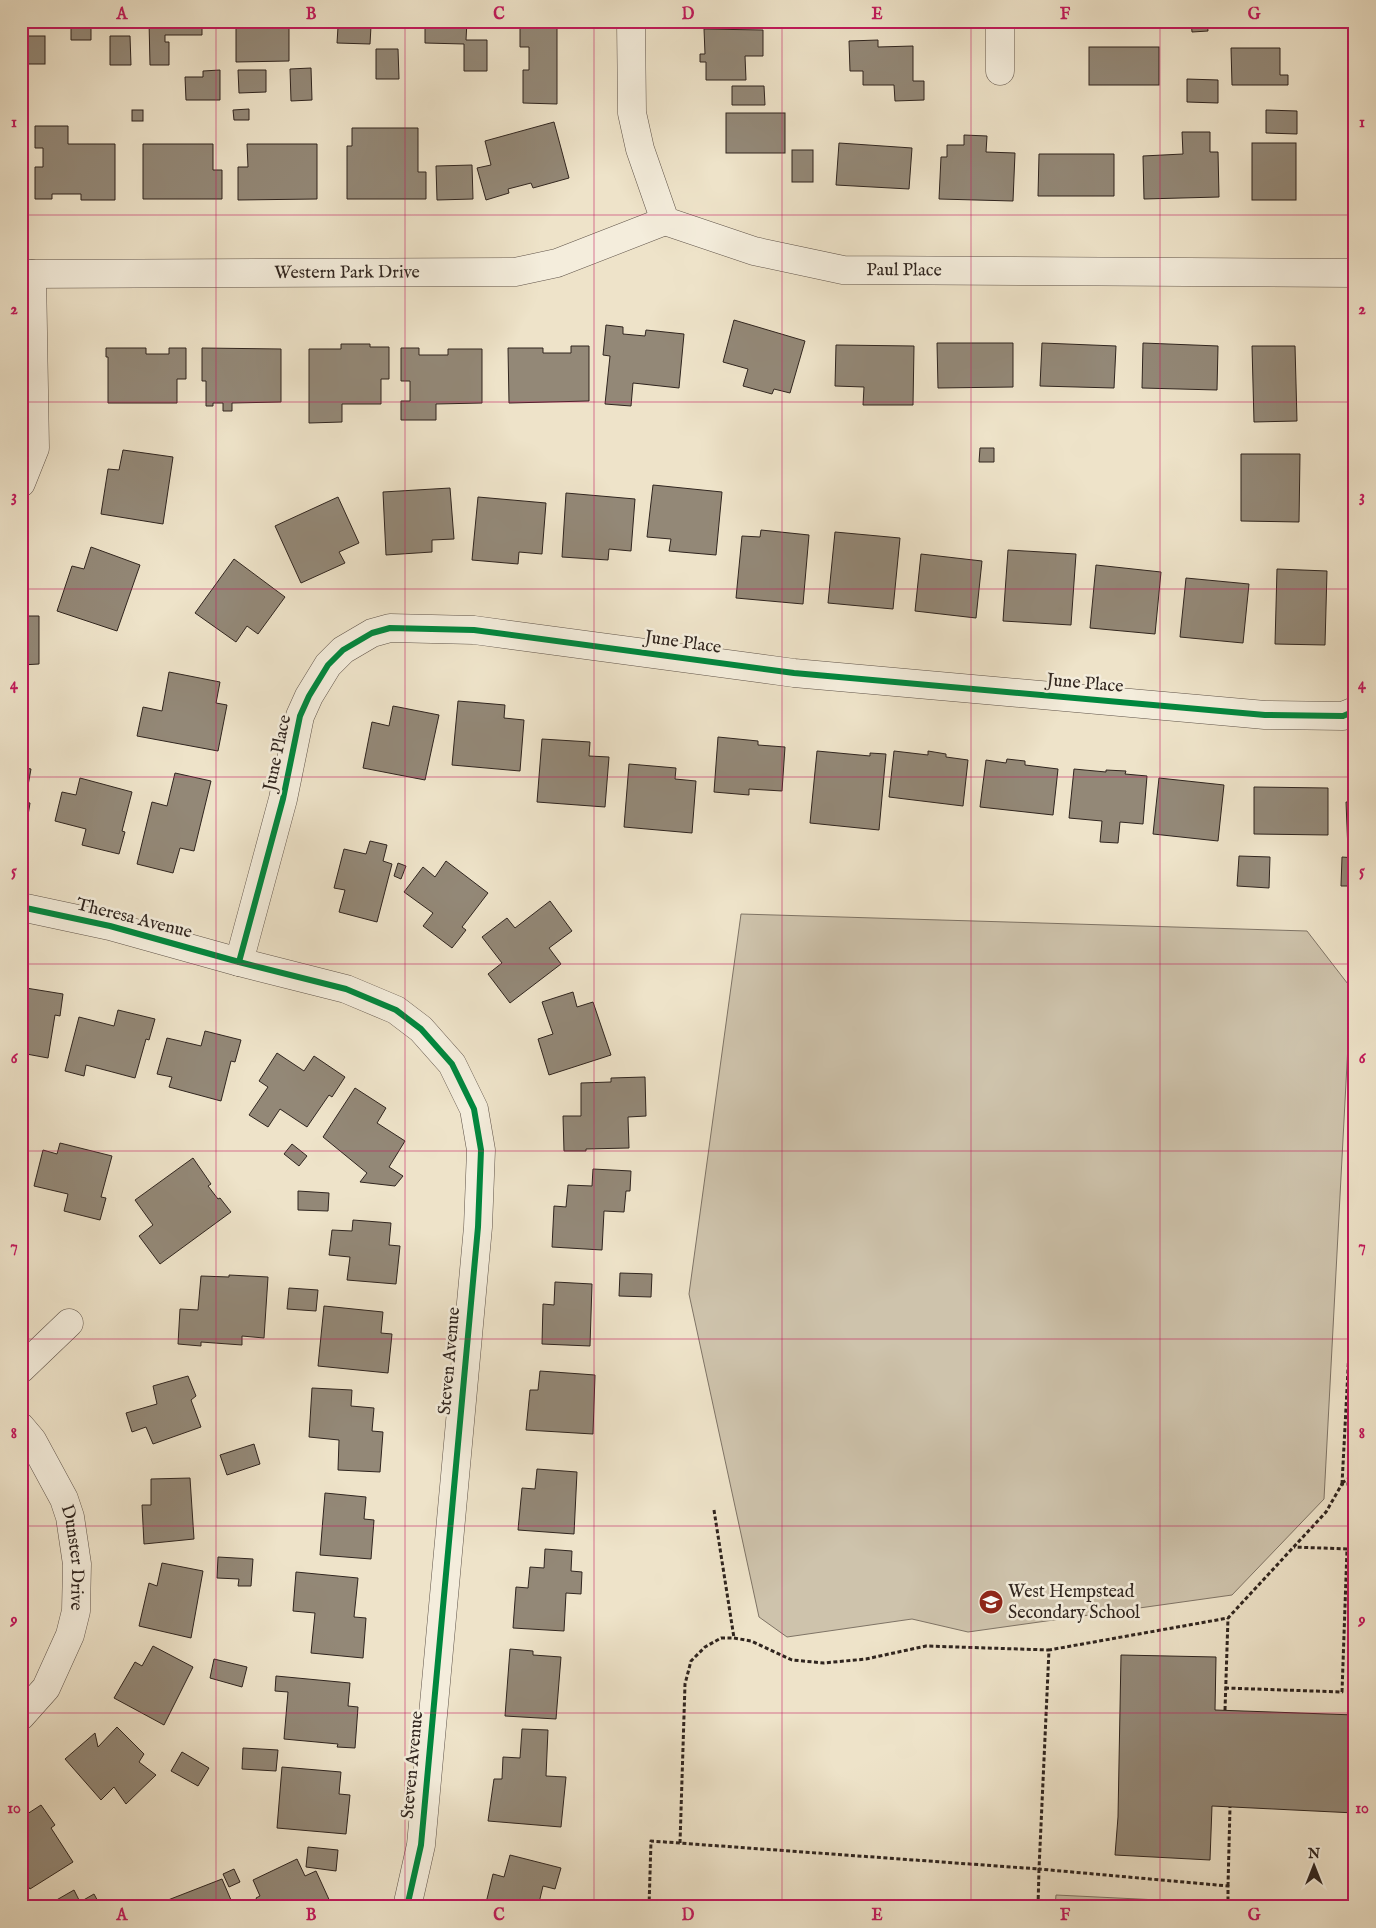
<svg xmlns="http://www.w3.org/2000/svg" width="1376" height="1928" viewBox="0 0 1376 1928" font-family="'IM FELL English',serif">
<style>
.green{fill:#cec3ac;stroke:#7f7466}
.building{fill:#938877;stroke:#30251f}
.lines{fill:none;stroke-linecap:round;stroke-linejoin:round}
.minor-casing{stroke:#60544a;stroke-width:29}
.path{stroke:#30251f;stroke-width:3;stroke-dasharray:4 2.5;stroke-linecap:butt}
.minor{stroke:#f4eddc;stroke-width:28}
.cycleway-casing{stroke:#f4eddc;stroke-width:9}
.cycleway{stroke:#00873e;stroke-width:6}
.grid{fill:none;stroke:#c2185b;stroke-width:1;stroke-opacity:0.55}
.labels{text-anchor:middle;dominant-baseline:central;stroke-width:5;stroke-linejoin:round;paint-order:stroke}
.street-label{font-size:18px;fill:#30251f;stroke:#f4eddc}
.poi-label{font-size:18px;fill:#30251f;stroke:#f4eddc;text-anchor:start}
.neatline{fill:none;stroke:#c2185b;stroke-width:2}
.grid-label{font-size:16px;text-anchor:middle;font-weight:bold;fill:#c2185b}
</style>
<rect width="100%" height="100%" fill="#eee3c9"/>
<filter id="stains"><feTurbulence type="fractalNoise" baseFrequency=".004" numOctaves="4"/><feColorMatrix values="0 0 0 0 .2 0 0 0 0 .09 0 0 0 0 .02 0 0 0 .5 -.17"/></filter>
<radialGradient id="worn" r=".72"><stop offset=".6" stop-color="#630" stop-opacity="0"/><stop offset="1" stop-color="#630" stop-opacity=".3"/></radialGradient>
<g class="green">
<polygon points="741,914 1307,931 1351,988 1324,1499 1232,1595 968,1632 912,1619 787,1637 759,1617 689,1294"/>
<polygon points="1056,1895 1220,1903 1220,1907 1055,1907"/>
</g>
<g class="building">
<polygon points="61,21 113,21 113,27 91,27 91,40 71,40 71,27 61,27"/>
<polygon points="149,21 202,21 202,35 165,35 165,42 169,42 169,65 150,65"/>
<polygon points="236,21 289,21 289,61 236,62"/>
<polygon points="324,21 377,21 377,27 371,26 370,44 337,43 338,27 324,27"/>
<polygon points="414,21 467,21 466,40 487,40 487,71 464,71 464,44 425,43 425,28 414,28"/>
<polygon points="520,21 557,21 557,104 523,103 523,70 529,70 529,47 520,47"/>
<rect x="888" y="21" width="35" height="5"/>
<polygon points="1078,21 1115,21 1115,25 1078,26"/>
<polygon points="1191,21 1207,21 1208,31 1192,32"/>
<polygon points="1253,21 1289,21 1289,27 1253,26"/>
<polygon points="704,29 763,30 763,56 745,56 746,80 706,80 706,62 700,62 700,54 705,54"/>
<rect x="23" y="36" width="22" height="28"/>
<polygon points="110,36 130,36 131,65 110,65"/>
<polygon points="878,40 878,47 913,46 913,81 924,81 924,100 895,101 894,85 863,85 863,71 850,71 849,41"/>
<rect x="1089" y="47" width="70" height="38"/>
<polygon points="1231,48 1280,48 1280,75 1288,75 1288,85 1232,85"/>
<polygon points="376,49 398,49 399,79 376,79"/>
<polygon points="311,68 312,100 291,101 290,69"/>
<polygon points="220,70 220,100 186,100 185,77 203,77 203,71"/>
<polygon points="238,70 266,70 266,92 239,93"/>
<polygon points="1187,79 1218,80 1218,103 1187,102"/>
<polygon points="732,86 764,86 765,105 732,105"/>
<polygon points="249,109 249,120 234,120 233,110"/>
<rect x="132" y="110" width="11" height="11"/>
<polygon points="1266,110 1297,111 1297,134 1266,133"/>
<rect x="726" y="113" width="59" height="40"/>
<polygon points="554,122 569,178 533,188 531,183 508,189 509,193 486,200 477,168 491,165 485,141"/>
<polygon points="35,126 68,126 68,144 115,144 115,200 81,200 81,194 52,194 52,199 35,199 35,167 43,167 43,148 35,148"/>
<polygon points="352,128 418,128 418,172 426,172 426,199 347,199 347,146 352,146"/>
<polygon points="1182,132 1210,132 1210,152 1218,152 1219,197 1144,199 1143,156 1183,154"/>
<polygon points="964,135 987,136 986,152 1015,153 1013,201 939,199 941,157 947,157 947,145 964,145"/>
<polygon points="839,143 912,148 909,189 836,185"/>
<rect x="1252" y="143" width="44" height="57"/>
<polygon points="143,144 213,144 213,170 222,170 222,199 143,199"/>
<polygon points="247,144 317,144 317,199 238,200 238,167 248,167"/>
<rect x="792" y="150" width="21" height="32"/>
<polygon points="1039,154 1114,154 1114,196 1038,196"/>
<polygon points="472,165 473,199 437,200 436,166"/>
<polygon points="734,320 805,341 790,393 774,389 772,394 743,386 748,369 723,362"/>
<polygon points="606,325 623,327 623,334 645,336 646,330 684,334 679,388 633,383 631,406 605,404 610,356 603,355"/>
<polygon points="937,343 1013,343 1013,387 938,388"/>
<polygon points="1042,343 1116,346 1114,388 1040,386"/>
<polygon points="1143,343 1218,346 1217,390 1142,388"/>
<polygon points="341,344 370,344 370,347 389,347 389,379 381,379 381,404 342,404 342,422 309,423 309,349 341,349"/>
<polygon points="836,345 914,346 913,405 863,405 864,387 835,386"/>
<polygon points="571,346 589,346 589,401 509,403 508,348 543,348 543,353 571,353"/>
<polygon points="1252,346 1295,346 1297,421 1254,422"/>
<polygon points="106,348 146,348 146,354 169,354 169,348 186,348 186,379 177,379 177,403 108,403 108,357 106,357"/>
<polygon points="202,348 281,349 281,402 232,403 232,411 223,411 223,403 213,403 213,406 206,406 206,381 202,381"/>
<polygon points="401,348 419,348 419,355 448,355 448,349 482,349 482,403 436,404 436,420 401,420 401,401 410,401 410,381 401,381"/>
<polygon points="980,448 994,448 994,462 979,462"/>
<polygon points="123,450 173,457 163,524 101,514 108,469 119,470"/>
<polygon points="1241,454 1300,454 1299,522 1241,521"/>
<polygon points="653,485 722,492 716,555 669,551 671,539 647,537"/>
<polygon points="450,488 454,539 432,540 432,552 386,555 383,492"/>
<polygon points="566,493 635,499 631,551 609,549 608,560 562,557"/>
<polygon points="338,497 359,543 339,552 345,563 301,583 275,526"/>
<polygon points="478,497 546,503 542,554 519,552 518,564 472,560"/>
<polygon points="761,530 809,535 803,604 736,598 742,536 760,537"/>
<polygon points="835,532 900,538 893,609 828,603"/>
<polygon points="91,547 140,565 117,631 57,611 72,566 84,569"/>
<polygon points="1008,550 1076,554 1071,625 1003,621"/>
<polygon points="921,554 982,561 976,618 915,611"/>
<polygon points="234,559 285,597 258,634 247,626 236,642 195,613"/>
<polygon points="1096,565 1161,572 1155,634 1090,628"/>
<polygon points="1277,569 1327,571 1325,645 1275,644"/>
<polygon points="1186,578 1249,584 1243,643 1180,637"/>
<polygon points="21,616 39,616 39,664 21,665"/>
<polygon points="169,672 220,682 216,703 227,705 218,751 137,736 143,707 162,711"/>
<polygon points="458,701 505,705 504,718 524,720 520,771 452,765"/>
<polygon points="393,706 439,715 425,780 363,768 372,722 389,726"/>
<polygon points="718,737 758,741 758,745 785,747 782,791 749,789 749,795 714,792"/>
<polygon points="542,739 590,742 589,756 609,757 605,807 537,802"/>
<polygon points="817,751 870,756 870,753 886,754 879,830 810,823"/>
<polygon points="894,751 928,755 928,751 946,754 946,757 968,760 963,806 889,797"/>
<polygon points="1007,759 1025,761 1025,765 1058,769 1053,815 980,807 986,760 1006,763"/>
<polygon points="629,764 676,768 675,779 696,781 692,833 624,827"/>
<polygon points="21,767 31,769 25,802 30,803 25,834 21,833"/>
<polygon points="1074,769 1106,772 1106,770 1126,771 1125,774 1147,776 1143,824 1120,822 1118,843 1100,842 1102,821 1069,818"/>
<polygon points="175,773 211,781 194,851 180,848 173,873 137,864 152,802 167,806"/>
<polygon points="80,778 132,792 122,831 125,832 119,854 82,845 86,829 55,821 62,792 76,795"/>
<polygon points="1159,778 1224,785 1218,841 1153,834"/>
<polygon points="1254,787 1328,788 1328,835 1254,834"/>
<polygon points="1346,802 1355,802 1355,851 1348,851"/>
<polygon points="370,841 387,845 383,861 392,864 377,922 339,912 345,890 334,888 344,849 366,854"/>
<polygon points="1239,856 1270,857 1269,888 1237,886"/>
<polygon points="1342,857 1355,858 1355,886 1341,886"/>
<polygon points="446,861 488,893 462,927 466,930 452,948 423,926 433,913 404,892 423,867 435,877"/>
<polygon points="398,863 406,866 401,879 394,876"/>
<polygon points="550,901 572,931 549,948 561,964 510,1003 488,974 502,963 482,937 507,918 515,928"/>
<polygon points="26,988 63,994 60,1016 55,1015 48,1058 21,1053 21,1004 23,1004"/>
<polygon points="573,992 577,1007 593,1002 611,1055 549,1075 538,1039 553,1034 542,1002"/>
<polygon points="118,1010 155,1019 149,1040 146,1039 135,1078 86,1065 84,1076 65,1071 79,1017 114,1026"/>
<polygon points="205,1031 241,1040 235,1062 231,1061 221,1101 169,1087 172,1077 157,1074 167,1038 201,1046"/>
<polygon points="277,1053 304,1071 314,1056 345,1077 332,1097 329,1095 307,1127 280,1109 268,1127 249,1115 268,1087 259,1081"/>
<polygon points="645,1077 646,1116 628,1117 629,1148 586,1149 586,1151 564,1151 563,1116 581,1116 581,1083 611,1082 611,1078"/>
<polygon points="355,1088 386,1108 377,1123 405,1141 389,1167 403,1176 395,1186 360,1182 367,1173 323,1137"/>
<polygon points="60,1143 112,1156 101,1197 106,1198 100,1220 64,1211 68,1194 34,1186 43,1150 57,1154"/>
<polygon points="292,1144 307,1156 299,1166 284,1154"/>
<polygon points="193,1158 211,1184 208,1186 218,1199 220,1198 231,1212 160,1264 139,1236 153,1225 135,1200"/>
<polygon points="593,1169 631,1171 630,1191 626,1191 624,1212 604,1211 602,1250 552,1247 554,1206 566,1207 568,1185 592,1186"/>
<polygon points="298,1191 329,1193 328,1211 298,1210"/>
<polygon points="353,1220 391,1223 389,1245 400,1246 396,1284 347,1280 350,1257 329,1255 332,1230 352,1231"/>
<polygon points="620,1273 652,1274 651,1297 619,1296"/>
<polygon points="229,1275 268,1277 264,1338 242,1336 242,1345 201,1342 201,1346 178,1344 180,1309 198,1310 201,1276 229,1277"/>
<polygon points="555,1282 592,1284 590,1346 542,1344 543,1304 554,1305"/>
<polygon points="289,1288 318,1290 316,1311 287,1309"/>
<polygon points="324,1306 383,1312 381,1333 392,1334 388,1373 318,1366"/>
<polygon points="540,1371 595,1375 593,1434 526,1430 530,1390 538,1390"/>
<polygon points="188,1376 196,1396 191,1400 201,1427 153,1444 146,1427 132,1432 126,1413 157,1404 153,1386"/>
<polygon points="312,1388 352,1390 351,1406 374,1408 372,1431 383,1432 380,1472 338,1470 339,1440 309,1437"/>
<polygon points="254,1444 260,1464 227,1475 220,1455"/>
<polygon points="537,1469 577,1472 574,1534 518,1530 522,1488 535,1489"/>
<polygon points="190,1478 194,1539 144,1544 142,1505 151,1505 151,1479"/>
<polygon points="325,1493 366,1497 364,1519 374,1520 371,1559 320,1555"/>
<polygon points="545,1549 572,1551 571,1571 582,1572 581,1594 566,1593 564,1631 513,1628 516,1587 528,1588 530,1567 544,1568"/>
<polygon points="218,1557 253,1559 251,1586 238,1586 239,1579 217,1578"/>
<polygon points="162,1563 203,1571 191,1638 139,1626 149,1583 157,1586"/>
<polygon points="296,1572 358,1578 354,1617 366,1618 363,1658 311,1653 315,1613 293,1611"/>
<polygon points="153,1646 193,1667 164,1725 114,1698 135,1662 142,1666"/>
<polygon points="510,1649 533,1651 533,1655 561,1657 556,1719 505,1716"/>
<polygon points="1121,1655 1216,1657 1215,1710 1355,1715 1355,1813 1212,1806 1210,1860 1115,1855 1118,1817"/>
<polygon points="214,1659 247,1667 242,1687 210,1678"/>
<polygon points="276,1676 350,1683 348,1706 358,1707 355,1748 337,1747 338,1744 284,1739 288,1692 275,1691"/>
<polygon points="117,1727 144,1754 139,1762 156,1775 126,1804 114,1787 101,1800 65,1759 95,1733 98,1747"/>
<polygon points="522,1729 548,1730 546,1776 566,1777 561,1827 488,1821 494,1779 502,1779 503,1757 520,1758"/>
<polygon points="243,1748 278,1750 276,1771 242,1769"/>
<polygon points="182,1752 209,1768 198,1786 171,1771"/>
<polygon points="282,1767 341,1772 339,1794 350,1795 346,1834 277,1828"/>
<polygon points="41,1805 55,1825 51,1828 73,1862 30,1889 21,1877 21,1818"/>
<polygon points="308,1847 338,1850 336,1871 306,1867"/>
<polygon points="510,1855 561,1868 555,1889 543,1886 538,1907 485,1907 493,1874 504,1877"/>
<polygon points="297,1859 305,1876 316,1871 332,1906 260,1907 256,1898 260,1896 253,1880"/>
<polygon points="234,1869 240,1882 229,1887 223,1874"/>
<polygon points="222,1879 234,1907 170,1907 168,1900"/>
<polygon points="74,1890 80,1902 94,1894 101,1907 46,1907 46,1906"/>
</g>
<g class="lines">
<defs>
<g id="minor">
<path id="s1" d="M631 21 632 113 640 149 665 221 754 251 843 270 1355 273"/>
<polyline points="1000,21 1000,71"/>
<path id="s2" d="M21 274 515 272 557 263 665 221"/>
<polyline points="21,483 35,448 32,274"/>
<polyline points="21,907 110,926 239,962 346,989 396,1010 421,1029 452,1064 474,1109 481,1150 478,1227 421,1845 407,1907"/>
<polyline points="239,962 283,799 300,716 309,696 328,665 343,650 372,633 390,628 474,630 794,673 1265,715 1343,716 1355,711"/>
<polyline points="21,1369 69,1323"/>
<path id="s3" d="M21 1427 32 1440 64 1499 70 1517 77 1564 76 1611 70 1635 46 1688 21 1716"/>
</g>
</defs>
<use href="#minor" class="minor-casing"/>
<g class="path">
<polyline points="1342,1483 1355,1474"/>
<polyline points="1342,1484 1355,1237"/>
<polyline points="714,1510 734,1638"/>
<polyline points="1225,1688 1342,1692 1347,1549 1294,1547"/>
<polyline points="1225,1710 1228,1618"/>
<polyline points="680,1843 685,1684 691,1661 705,1647 721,1638 734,1638 751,1641 792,1660 824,1663 866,1659 926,1646 1049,1650"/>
<polyline points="1228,1886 1230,1807"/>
<polyline points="649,1907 651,1841 1039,1869 1038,1907"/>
<polyline points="1228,1907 1228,1886 1039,1869 1049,1650 1228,1618 1326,1512 1342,1484 1355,1484"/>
</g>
<use href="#minor" class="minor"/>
<defs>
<g id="cycleway">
<polyline points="21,907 110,926 239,962 346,989 396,1010 421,1029 452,1064 474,1109 481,1150 478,1227 421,1845 407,1907"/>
<polyline points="239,962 283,799 300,716 309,696 328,665 343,650 372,633 390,628 474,630 794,673 1265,715 1343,716 1355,711"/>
</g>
</defs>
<use href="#cycleway" class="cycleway-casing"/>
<use href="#cycleway" class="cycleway"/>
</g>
<path class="grid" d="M216 21V1907M405 21V1907M594 21V1907M782 21V1907M971 21V1907M1160 21V1907M21 215H1355M21 402H1355M21 589H1355M21 777H1355M21 964H1355M21 1151H1355M21 1339H1355M21 1526H1355M21 1713H1355"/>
<defs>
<symbol id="school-disc" viewBox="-11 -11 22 22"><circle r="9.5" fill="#8f2418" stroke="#f4eddc"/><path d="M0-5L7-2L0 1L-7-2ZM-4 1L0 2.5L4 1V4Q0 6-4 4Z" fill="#fff"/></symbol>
</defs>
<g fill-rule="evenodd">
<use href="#school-disc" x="977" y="1588" width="28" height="28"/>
</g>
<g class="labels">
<g class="street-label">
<text stroke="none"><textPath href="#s1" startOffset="451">Paul Place</textPath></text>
<text stroke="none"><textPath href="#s2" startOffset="326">Western Park Drive</textPath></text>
<text transform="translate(683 643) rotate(8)">June Place</text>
<text transform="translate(1085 684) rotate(5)">June Place</text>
<text transform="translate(278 753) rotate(-78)">June Place</text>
<text transform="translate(134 919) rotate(14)">Theresa Avenue</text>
<text transform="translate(450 1361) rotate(-85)">Steven Avenue</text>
<text stroke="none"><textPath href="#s3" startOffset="144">Dunster Drive</textPath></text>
<text transform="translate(413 1765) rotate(-85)">Steven Avenue</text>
</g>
<g class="poi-label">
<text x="1008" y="1592">West Hempstead<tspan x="1008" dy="21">Secondary School</tspan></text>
</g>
</g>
<rect width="1376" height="1928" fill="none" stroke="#eee3c9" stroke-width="55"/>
<g transform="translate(1314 1866)" stroke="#f4eddc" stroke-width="4" paint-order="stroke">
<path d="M0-4L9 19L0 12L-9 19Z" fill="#30251f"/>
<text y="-8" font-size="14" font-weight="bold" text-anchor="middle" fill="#30251f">N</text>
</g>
<rect x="28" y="28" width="1320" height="1872" class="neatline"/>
<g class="grid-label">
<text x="122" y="19">A</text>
<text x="311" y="19">B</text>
<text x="499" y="19">C</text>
<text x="688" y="19">D</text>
<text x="877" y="19">E</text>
<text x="1065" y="19">F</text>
<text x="1254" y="19">G</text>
<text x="14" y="127">1</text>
<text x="1362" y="127">1</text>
<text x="14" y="314">2</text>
<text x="1362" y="314">2</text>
<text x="14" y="501">3</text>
<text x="1362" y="501">3</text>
<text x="14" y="689">4</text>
<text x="1362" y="689">4</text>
<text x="14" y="876">5</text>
<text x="1362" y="876">5</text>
<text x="14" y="1063">6</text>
<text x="1362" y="1063">6</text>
<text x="14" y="1251">7</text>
<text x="1362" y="1251">7</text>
<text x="14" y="1438">8</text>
<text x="1362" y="1438">8</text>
<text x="14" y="1625">9</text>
<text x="1362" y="1625">9</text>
<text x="14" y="1813">10</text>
<text x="1362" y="1813">10</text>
<text x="122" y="1920">A</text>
<text x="311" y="1920">B</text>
<text x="499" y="1920">C</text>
<text x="688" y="1920">D</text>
<text x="877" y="1920">E</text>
<text x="1065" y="1920">F</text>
<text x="1254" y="1920">G</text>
</g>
<rect width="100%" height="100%" filter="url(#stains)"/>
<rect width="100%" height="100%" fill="url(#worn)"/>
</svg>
